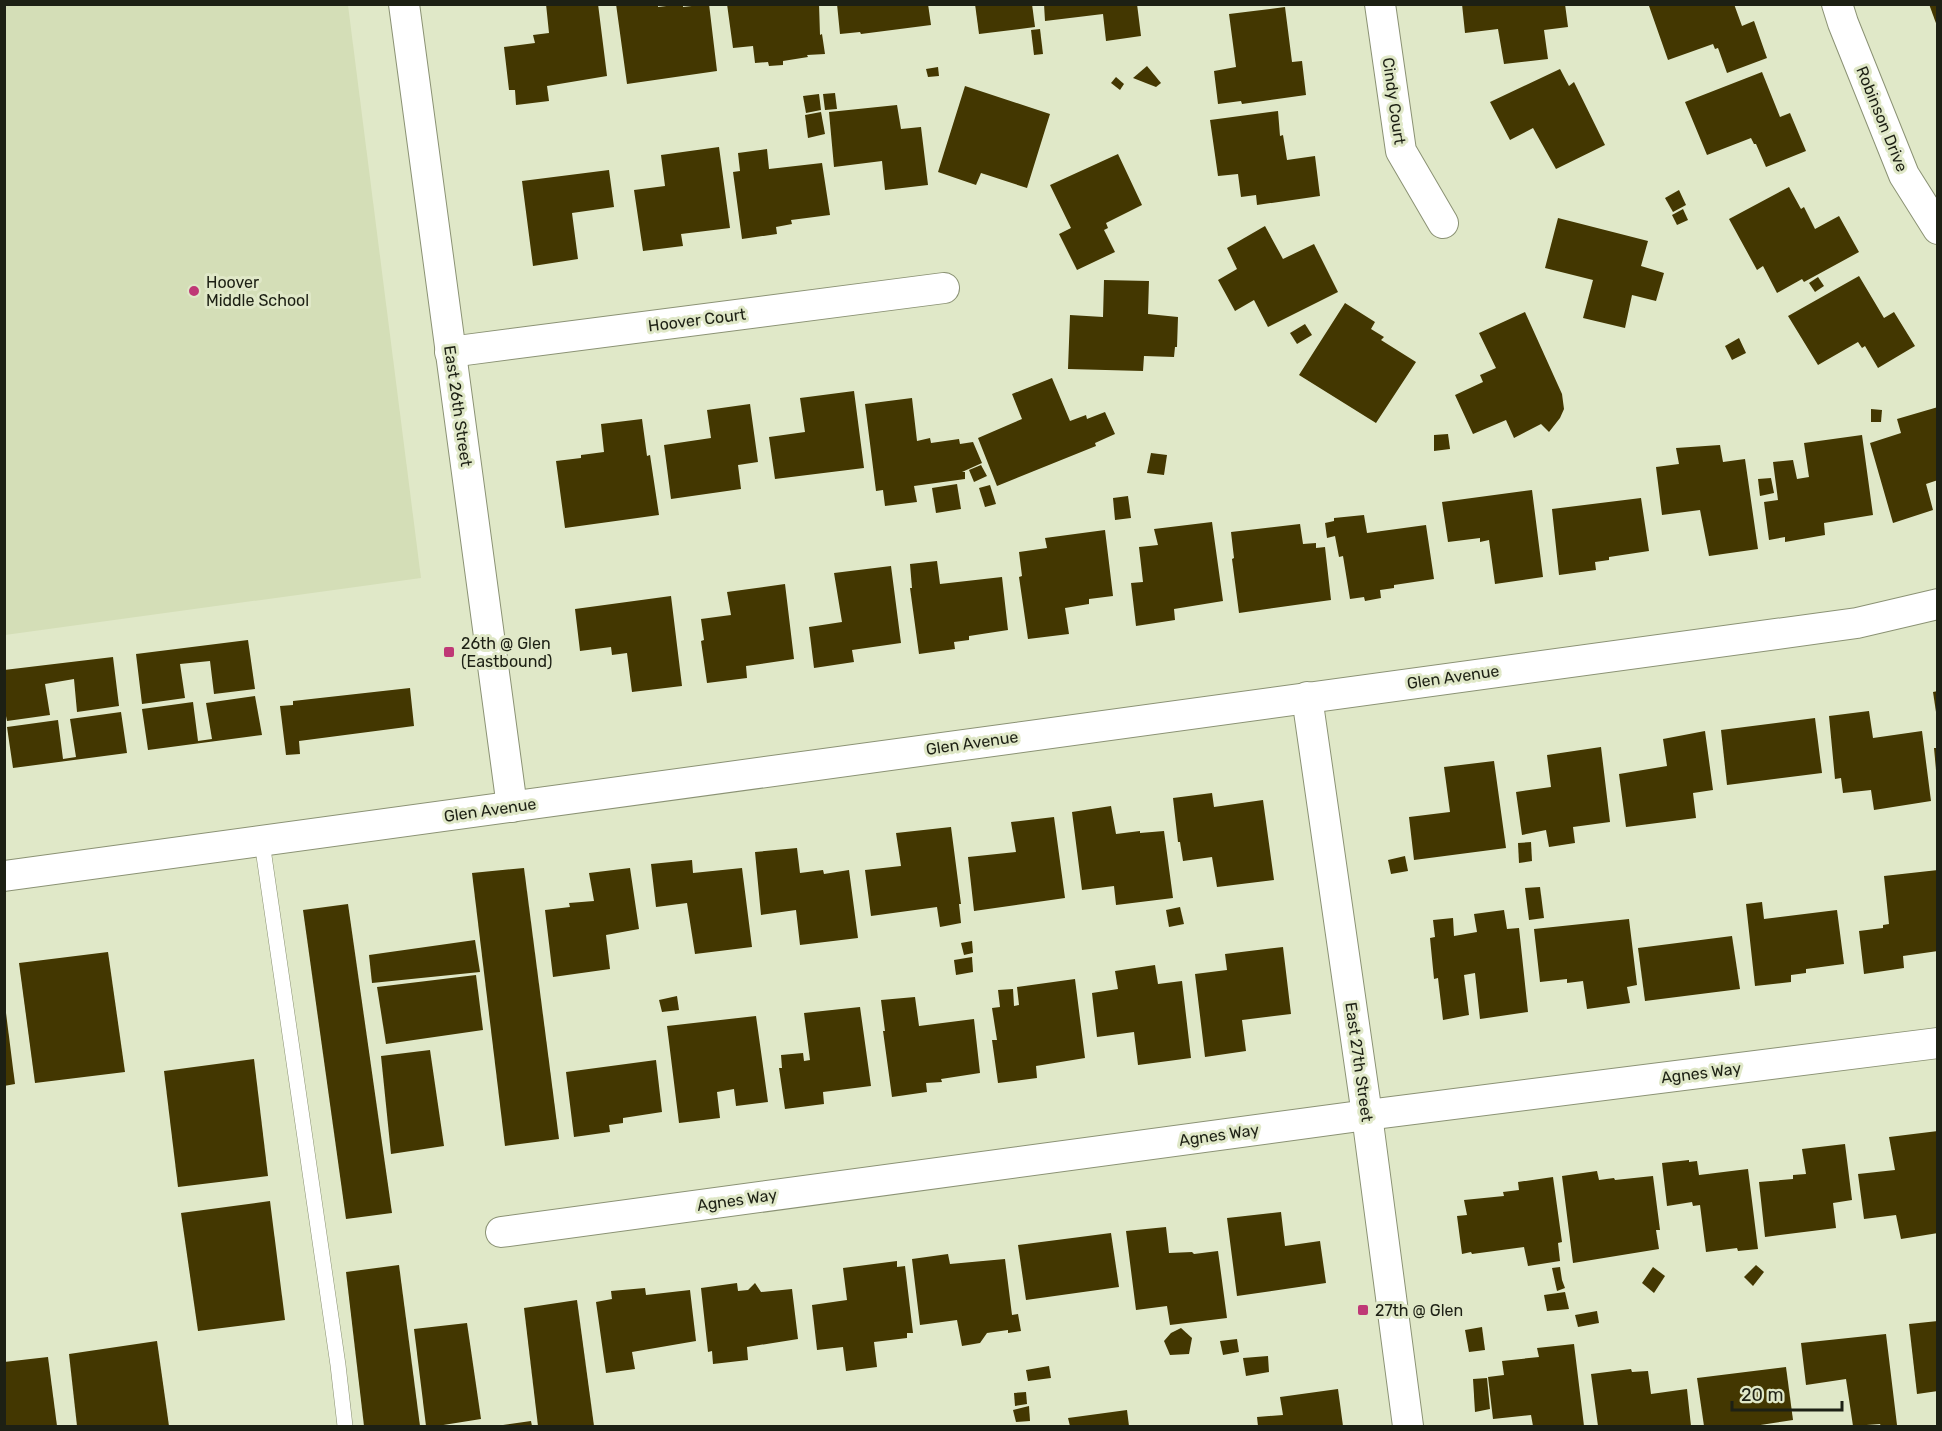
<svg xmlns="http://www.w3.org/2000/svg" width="1942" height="1431" viewBox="0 0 1942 1431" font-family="Rubik,sans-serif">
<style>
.built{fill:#d4deb7}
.building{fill:#433701}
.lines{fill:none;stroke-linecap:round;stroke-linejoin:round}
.service-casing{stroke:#8b9274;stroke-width:16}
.minor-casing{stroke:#8b9274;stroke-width:32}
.service{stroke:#fff;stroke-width:15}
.minor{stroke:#fff;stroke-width:30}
.poi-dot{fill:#bf3876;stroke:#e0e8c8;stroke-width:2}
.labels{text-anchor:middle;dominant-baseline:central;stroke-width:6;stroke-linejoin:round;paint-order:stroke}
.street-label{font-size:16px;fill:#1d2014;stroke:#e0e8c8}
.poi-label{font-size:16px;fill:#1d2014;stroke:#e0e8c8;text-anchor:start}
</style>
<rect width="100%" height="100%" fill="#e0e8c8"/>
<polygon class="built" points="4,5 348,5 421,578 5,635"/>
<g class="building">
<polygon points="546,4 598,4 607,76 547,86 549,101 516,105 515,90 509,90 504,47 535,43 533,35 549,33"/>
<polygon points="616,4 658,4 658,7 683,4 683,7 709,4 717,71 627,84"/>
<polygon points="727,4 819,4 820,35 822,34 825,54 807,55 808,57 783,61 783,65 769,66 768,62 755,63 753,46 733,48"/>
<polygon points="837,4 928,4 931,25 861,34 860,32 840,34"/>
<polygon points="975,4 1032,4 1035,27 979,34"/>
<polygon points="1044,4 1137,4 1141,36 1106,41 1103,14 1045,21"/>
<polygon points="1462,4 1565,4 1568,27 1544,30 1548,59 1504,64 1498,29 1465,33"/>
<polygon points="1654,4 1734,4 1742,26 1754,21 1767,58 1727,73 1718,48 1715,49 1713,44 1668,60 1649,6"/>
<polygon points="1929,4 1938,4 1938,26 1937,26"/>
<polygon points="1285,7 1292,62 1302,61 1306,95 1242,104 1241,101 1218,104 1214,71 1236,67 1229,14"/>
<polygon points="1040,29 1043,54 1034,55 1031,30"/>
<polygon points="1147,66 1161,83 1156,87 1133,78"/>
<polygon points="938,67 939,76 928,77 926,69"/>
<polygon points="1560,69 1569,86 1574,82 1605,145 1556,169 1533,128 1510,140 1490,102"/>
<polygon points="1762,72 1780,117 1790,113 1806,151 1766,167 1756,144 1754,144 1751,138 1707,155 1685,102"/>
<polygon points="1116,77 1124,84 1120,90 1111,83"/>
<polygon points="965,86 1050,114 1027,188 981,173 976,185 938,172"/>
<polygon points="835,93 837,109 825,110 823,94"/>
<polygon points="819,94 821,110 806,113 803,96"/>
<polygon points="897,105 901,129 921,127 928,185 885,190 882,161 834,167 829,112"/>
<polygon points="1278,111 1280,136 1283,135 1287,160 1315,156 1320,196 1257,205 1256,195 1241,197 1238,174 1218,176 1210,120"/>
<polygon points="821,112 825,134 808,138 805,115"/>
<polygon points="719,147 730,228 681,234 683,246 643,251 634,190 665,186 661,155"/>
<polygon points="767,149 769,169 822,163 830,215 791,220 792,224 776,227 777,234 742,239 733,172 740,171 738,153"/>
<polygon points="1118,154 1142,205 1106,223 1108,228 1104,230 1115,252 1077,270 1059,234 1071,228 1050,185"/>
<polygon points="609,170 614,207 572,213 578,259 533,266 522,181"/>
<polygon points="1789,187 1801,209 1804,207 1815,229 1839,216 1859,252 1804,282 1802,279 1777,293 1763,266 1757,270 1729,219"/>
<polygon points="1679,190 1686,205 1673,212 1665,198"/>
<polygon points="1683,209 1688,220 1677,225 1672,215"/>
<polygon points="1558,218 1648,241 1641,266 1664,273 1656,301 1632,295 1625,328 1583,318 1593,280 1545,268"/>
<polygon points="1265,226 1283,259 1314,244 1338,292 1268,327 1254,300 1235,311 1218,280 1237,269 1227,248"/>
<polygon points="1859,276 1884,318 1894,312 1915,346 1878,368 1865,346 1862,348 1858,342 1818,365 1788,316"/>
<polygon points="1818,277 1824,286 1815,292 1809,283"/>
<polygon points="1104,280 1149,281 1148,314 1178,317 1177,347 1175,347 1174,357 1144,356 1143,371 1068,369 1070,315 1103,317"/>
<polygon points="1345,303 1375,322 1371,329 1384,337 1381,340 1416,362 1376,423 1299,375"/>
<polygon points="1525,312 1562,394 1564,409 1560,418 1549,432 1541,424 1514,438 1506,420 1473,434 1455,395 1483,382 1480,375 1496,368 1479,333"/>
<polygon points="1305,324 1312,335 1297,344 1290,333"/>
<polygon points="1739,338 1746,353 1732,360 1725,346"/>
<polygon points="1052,378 1070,421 1086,415 1087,419 1105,412 1115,434 1095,443 1096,446 997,486 978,438 1022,419 1012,394"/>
<polygon points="854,391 864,468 775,479 769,437 805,432 800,398"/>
<polygon points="912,398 917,441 930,438 931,443 959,439 960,444 973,442 982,463 962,472 965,472 965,479 914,486 917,502 885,506 883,490 876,491 865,404"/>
<polygon points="750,404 758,462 738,465 741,489 671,499 664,445 711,438 707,410"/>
<polygon points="1938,407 1938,480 1926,484 1933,510 1893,523 1870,443 1901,433 1897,419"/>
<polygon points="1871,409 1882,410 1881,422 1871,422"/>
<polygon points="642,419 647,456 650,455 659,515 565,528 556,461 581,458 581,455 604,452 601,424"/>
<polygon points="1448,434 1450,449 1434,451 1434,435"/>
<polygon points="1862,435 1873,515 1824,523 1825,535 1785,542 1785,537 1769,540 1764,502 1778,500 1773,462 1793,460 1797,479 1809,477 1804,443"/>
<polygon points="1720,445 1723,462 1745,459 1758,549 1709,556 1700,510 1662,515 1656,467 1679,464 1676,448"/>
<polygon points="1151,453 1167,455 1164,475 1147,473"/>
<polygon points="981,465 987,476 974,482 969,470"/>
<polygon points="1771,478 1774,493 1760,496 1758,479"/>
<polygon points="957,484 961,509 936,513 932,488"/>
<polygon points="990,485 996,504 985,507 979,488"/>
<polygon points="1532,490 1543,577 1495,584 1489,540 1480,542 1480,538 1448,542 1442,502"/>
<polygon points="1128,496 1131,518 1115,520 1113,498"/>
<polygon points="1641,498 1649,551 1609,557 1609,560 1595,562 1596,570 1559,575 1552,509"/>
<polygon points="1364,515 1367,533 1426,525 1434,579 1394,585 1394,588 1380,590 1381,598 1365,601 1364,597 1350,599 1343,556 1339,557 1335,536 1327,538 1325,523 1334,521 1334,518"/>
<polygon points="1212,522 1223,601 1174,609 1175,620 1136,626 1131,583 1143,582 1139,547 1158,545 1154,529"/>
<polygon points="1300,524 1303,544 1316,543 1316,548 1325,547 1331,600 1239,613 1232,559 1234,558 1231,532"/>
<polygon points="1105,530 1113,596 1089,599 1089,604 1065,608 1069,634 1028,639 1019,577 1022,576 1019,552 1047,548 1045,538"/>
<polygon points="937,561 940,584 1002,577 1008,630 969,636 969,640 954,642 955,649 919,654 910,588 912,588 910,564"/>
<polygon points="891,566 901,643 852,650 854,662 814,668 809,627 842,622 834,573"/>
<polygon points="785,584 794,659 746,666 747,678 707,683 701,641 704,640 701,619 731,615 727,592"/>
<polygon points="671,596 682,686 632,692 627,653 612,655 611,647 580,651 575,609"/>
<polygon points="248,640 255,689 214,694 210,661 180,664 185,698 142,704 136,654"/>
<polygon points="113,657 119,706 77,712 74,679 45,684 50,715 7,721 4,706 4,670"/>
<polygon points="410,688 414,726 299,741 300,754 286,755 280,706 293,705 293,701"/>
<polygon points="1938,691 1938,712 1936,712 1933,692"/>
<polygon points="255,696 262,735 148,750 142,709 193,702 198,741 212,739 206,703"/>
<polygon points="1869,711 1873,738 1922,731 1931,801 1874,810 1871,790 1843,793 1841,778 1835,779 1829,716"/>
<polygon points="121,712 127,753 13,768 7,727 58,720 63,759 76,757 70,719"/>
<polygon points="1815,718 1822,773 1727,785 1721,730"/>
<polygon points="1705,731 1713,790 1693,793 1696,818 1626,827 1619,774 1667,766 1663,739"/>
<polygon points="1601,747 1610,822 1573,827 1575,843 1549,847 1546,830 1522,835 1516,792 1551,787 1547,755"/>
<polygon points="1934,748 1938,748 1938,770 1936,770"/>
<polygon points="1494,761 1506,848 1414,860 1409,817 1450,812 1444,767"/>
<polygon points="1212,793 1214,807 1263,800 1274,880 1217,887 1212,857 1183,861 1180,842 1178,842 1173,798"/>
<polygon points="1111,806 1116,834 1140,831 1140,833 1164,831 1173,898 1116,905 1114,886 1082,890 1072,812"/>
<polygon points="1054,817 1065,898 974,911 968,857 1016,852 1011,822"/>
<polygon points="951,827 961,904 959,904 961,923 940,927 937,907 871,916 865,870 901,866 896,833"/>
<polygon points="1531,842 1532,861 1519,863 1518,843"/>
<polygon points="797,848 800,873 823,870 824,874 849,870 858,938 800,945 796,910 761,915 755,852"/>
<polygon points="1405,856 1408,871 1391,874 1388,860"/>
<polygon points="692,860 693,873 742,868 752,947 695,954 687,903 656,907 651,864"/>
<polygon points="524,868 559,1139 505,1146 472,873"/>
<polygon points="630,868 639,929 606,935 610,969 553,977 545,910 570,907 569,903 594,901 589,873"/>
<polygon points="1938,870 1938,951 1903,956 1904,968 1864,974 1859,931 1883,928 1883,925 1889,924 1884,876"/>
<polygon points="1540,887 1544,918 1529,920 1525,888"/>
<polygon points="1762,902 1764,919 1837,910 1844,964 1806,969 1806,973 1791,975 1791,982 1755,986 1746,904"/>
<polygon points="348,904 392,1213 346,1219 303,910"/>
<polygon points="1180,907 1184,924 1169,927 1166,910"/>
<polygon points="1504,910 1507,929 1519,928 1528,1012 1480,1019 1475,973 1464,975 1469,1015 1443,1020 1438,978 1434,979 1430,938 1435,937 1433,920 1453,918 1454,936 1477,932 1474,914"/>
<polygon points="1629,919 1637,985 1627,987 1630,1003 1587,1009 1583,981 1567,983 1567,979 1540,982 1534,929"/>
<polygon points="1732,936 1740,989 1645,1001 1638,948"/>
<polygon points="475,940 480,972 372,983 369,955"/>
<polygon points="972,941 973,953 964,955 961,943"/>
<polygon points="1283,947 1291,1014 1242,1020 1246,1051 1205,1057 1195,974 1227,970 1225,954"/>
<polygon points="108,952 125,1072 35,1083 19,963"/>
<polygon points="972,957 973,972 956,975 954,960"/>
<polygon points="1155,965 1158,984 1182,981 1191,1058 1138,1065 1134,1032 1097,1037 1092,993 1118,989 1115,971"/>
<polygon points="476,975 483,1030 386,1044 377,987"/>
<polygon points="1075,979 1085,1058 1036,1066 1037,1078 998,1083 992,1040 997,1040 992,1008 1000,1007 998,990 1013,989 1014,1006 1019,1005 1017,987"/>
<polygon points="677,996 679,1010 662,1012 659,1000"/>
<polygon points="915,997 919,1026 974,1019 980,1073 941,1079 942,1082 926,1083 927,1092 892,1097 883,1031 885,1031 881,1000"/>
<polygon points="860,1007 871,1086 823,1092 824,1104 785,1109 779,1068 782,1068 781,1055 803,1053 804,1061 810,1060 804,1013"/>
<polygon points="4,1013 6,1013 15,1084 4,1086"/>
<polygon points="756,1016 768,1102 736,1106 734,1089 717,1092 720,1118 679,1123 667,1026"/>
<polygon points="430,1050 444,1146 391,1154 381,1056"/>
<polygon points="254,1059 268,1176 178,1187 164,1071"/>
<polygon points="656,1060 662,1112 623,1118 623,1123 609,1125 610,1132 574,1137 566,1072"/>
<polygon points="1938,1131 1938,1233 1901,1239 1896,1215 1864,1219 1858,1174 1895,1170 1889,1137"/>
<polygon points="1845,1144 1852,1200 1833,1203 1836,1228 1765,1237 1759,1182 1793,1179 1793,1175 1806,1174 1802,1149"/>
<polygon points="1689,1160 1689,1162 1697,1161 1699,1175 1748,1169 1758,1249 1738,1251 1737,1248 1706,1252 1700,1205 1693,1206 1692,1202 1667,1206 1662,1163"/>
<polygon points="1597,1171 1599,1180 1614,1178 1615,1180 1653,1176 1660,1230 1656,1230 1659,1249 1573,1263 1562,1176"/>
<polygon points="1553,1177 1562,1242 1558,1243 1560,1261 1528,1266 1524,1247 1472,1254 1471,1252 1462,1254 1457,1216 1467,1215 1464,1200 1504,1196 1503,1192 1519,1190 1518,1182"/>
<polygon points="270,1201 285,1320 198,1331 181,1213"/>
<polygon points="1281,1212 1285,1246 1320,1241 1326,1283 1237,1296 1227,1218"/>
<polygon points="1166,1227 1169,1253 1192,1252 1194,1254 1218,1251 1227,1318 1170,1325 1167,1306 1136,1310 1126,1231"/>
<polygon points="1111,1233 1119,1287 1026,1300 1018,1245"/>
<polygon points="948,1254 950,1264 1005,1259 1012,1315 1018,1314 1021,1331 1008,1333 1008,1330 987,1333 980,1343 962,1346 957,1320 920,1325 912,1259"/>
<polygon points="897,1261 897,1267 905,1266 913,1333 907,1333 907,1338 874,1342 877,1367 846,1371 843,1347 817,1350 812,1305 847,1300 843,1268"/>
<polygon points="399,1265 420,1426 364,1426 346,1272"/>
<polygon points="1756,1265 1764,1272 1753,1286 1744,1277"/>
<polygon points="1560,1267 1562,1280 1565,1288 1557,1291 1552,1268"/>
<polygon points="1653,1267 1665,1276 1654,1293 1642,1283"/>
<polygon points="737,1283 738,1291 748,1290 755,1283 761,1292 792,1289 798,1339 747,1347 748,1360 713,1364 712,1351 708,1352 701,1288"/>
<polygon points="645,1288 646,1295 690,1290 696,1341 632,1352 635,1369 606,1373 596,1302 612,1299 611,1291"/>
<polygon points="1565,1292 1569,1309 1547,1311 1544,1295"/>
<polygon points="577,1300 594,1426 538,1426 524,1308"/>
<polygon points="1597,1311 1599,1323 1578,1327 1575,1315"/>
<polygon points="1938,1321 1938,1391 1917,1394 1909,1324"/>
<polygon points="467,1323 481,1419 437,1426 426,1426 414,1329"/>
<polygon points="1482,1327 1485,1350 1469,1352 1465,1330"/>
<polygon points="1181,1328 1192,1338 1189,1354 1170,1355 1164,1341 1171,1333"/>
<polygon points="1886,1334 1897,1425 1881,1426 1880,1424 1853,1426 1846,1379 1806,1385 1801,1343"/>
<polygon points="1237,1339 1239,1352 1223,1355 1220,1341"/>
<polygon points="157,1341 169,1426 77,1426 69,1354"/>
<polygon points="1574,1344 1584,1426 1533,1426 1531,1415 1493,1419 1488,1377 1504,1375 1502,1361 1539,1357 1537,1348"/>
<polygon points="1268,1356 1269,1372 1246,1376 1243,1358"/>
<polygon points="48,1357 57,1426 4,1426 4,1362"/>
<polygon points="1049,1366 1051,1378 1028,1381 1026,1370"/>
<polygon points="1786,1367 1793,1420 1754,1426 1704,1426 1697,1378"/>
<polygon points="1631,1369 1632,1372 1648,1371 1651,1394 1687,1389 1691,1426 1598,1426 1591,1374"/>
<polygon points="1487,1378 1490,1409 1475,1412 1473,1379"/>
<polygon points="1338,1389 1343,1426 1258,1426 1257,1417 1283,1415 1280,1397"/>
<polygon points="1026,1392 1027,1404 1015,1406 1014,1393"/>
<polygon points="1029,1406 1030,1421 1016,1422 1013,1410"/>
<polygon points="1127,1410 1129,1426 1070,1426 1068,1418"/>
<polygon points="531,1421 532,1426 503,1426 503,1425"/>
</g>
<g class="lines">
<defs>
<polyline id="service" points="262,842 338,1365 345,1426"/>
<g id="minor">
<polyline points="404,4 512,807"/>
<polyline points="1380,4 1401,151 1443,223"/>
<polyline points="1837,4 1843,23 1904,175 1938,229"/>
<polyline points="450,352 944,288"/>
<polyline points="1307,697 1367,1115 1408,1426"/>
<polyline points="4,876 1857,623 1938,604"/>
<polyline points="501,1232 1367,1115 1938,1043"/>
</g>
</defs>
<use href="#service" class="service-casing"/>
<use href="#minor" class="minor-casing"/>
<use href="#service" class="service"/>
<use href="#minor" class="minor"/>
</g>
<g class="poi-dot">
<circle cx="194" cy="291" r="6"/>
<rect x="443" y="646" width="12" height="12" rx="3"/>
<rect x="1357" y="1304" width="12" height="12" rx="3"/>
</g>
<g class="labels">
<g class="street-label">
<text transform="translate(1394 101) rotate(82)">Cindy Court</text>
<text transform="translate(1882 119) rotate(68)">Robinson Drive</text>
<text transform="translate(697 320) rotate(-7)">Hoover Court</text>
<text transform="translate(458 406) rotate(82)">East 26th Street</text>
<text transform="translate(1453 677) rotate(-8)">Glen Avenue</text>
<text transform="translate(972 743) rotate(-8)">Glen Avenue</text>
<text transform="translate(490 810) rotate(-8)">Glen Avenue</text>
<text transform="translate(1359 1062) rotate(82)">East 27th Street</text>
<text transform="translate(1701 1073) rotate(-7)">Agnes Way</text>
<text transform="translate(1219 1135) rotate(-8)">Agnes Way</text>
<text transform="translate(737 1200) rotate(-8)">Agnes Way</text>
</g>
<g class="poi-label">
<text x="206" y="282">Hoover<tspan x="206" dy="18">Middle School</tspan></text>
<text x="461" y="643">26th @ Glen<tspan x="461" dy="18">(Eastbound)</tspan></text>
<text x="1375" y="1310">27th @ Glen</text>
</g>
</g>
<rect width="1942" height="1431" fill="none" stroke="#1d2014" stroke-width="12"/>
<path d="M1732 1401v9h110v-9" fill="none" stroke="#1d2014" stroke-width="3"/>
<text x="1741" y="1401" font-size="18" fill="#1d2014" stroke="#e0e8c8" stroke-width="4.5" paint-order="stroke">20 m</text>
</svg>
